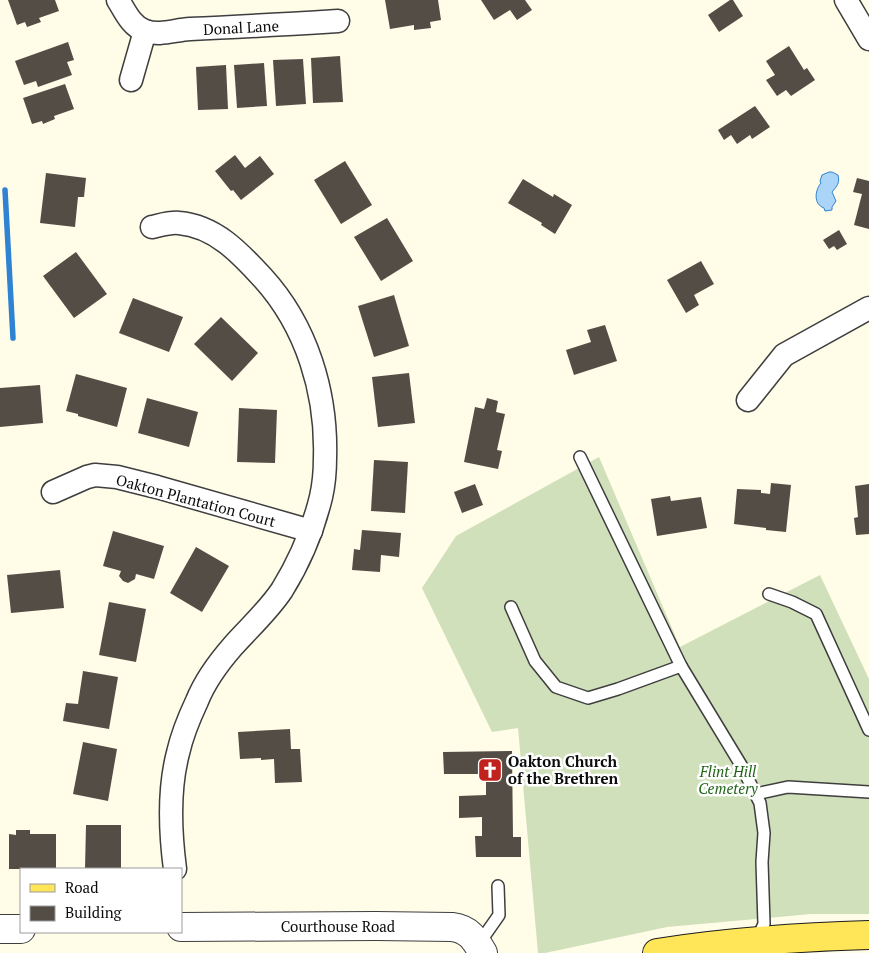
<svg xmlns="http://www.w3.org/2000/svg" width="869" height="953" viewBox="0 0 869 953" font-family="'PT Serif',serif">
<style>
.cemetery{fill:#d0e0ba}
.water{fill:#aad5f9;stroke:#2e83d3}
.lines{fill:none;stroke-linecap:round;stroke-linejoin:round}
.stream{stroke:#2e83d3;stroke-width:5.5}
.building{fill:#544d46}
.service-casing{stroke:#3e3e3e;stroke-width:14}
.minor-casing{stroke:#3e3e3e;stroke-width:25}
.tertiary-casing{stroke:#3e3e3e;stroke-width:30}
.primary-casing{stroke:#1c1c1c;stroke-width:30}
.service{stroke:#fff;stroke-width:11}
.minor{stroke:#fff;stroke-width:22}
.tertiary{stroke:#fff;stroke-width:28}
.primary{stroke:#ffe558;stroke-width:28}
.labels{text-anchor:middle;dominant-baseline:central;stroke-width:5;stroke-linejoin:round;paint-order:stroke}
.street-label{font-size:15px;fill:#0b0b0b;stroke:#fff}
.poi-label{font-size:15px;font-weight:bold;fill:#0b0b0b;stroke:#fff;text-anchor:start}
.park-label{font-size:15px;font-style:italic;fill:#226419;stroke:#fff}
</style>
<rect width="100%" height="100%" fill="#fffce8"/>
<polygon class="cemetery" points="599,457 680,647 820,575 869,679 869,914 811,914 667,927 545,953 538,953 518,728 492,732 422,588 456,536"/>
<path class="water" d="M829 172H832L838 175C840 183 837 186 832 192L836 201 832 207V210L825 211 824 208C813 204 815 190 821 183L820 181 822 175Z"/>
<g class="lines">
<polyline class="stream" points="5,190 13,338"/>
</g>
<g class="building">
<polygon points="8,0 55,0 59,11 39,18 41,22 27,27 25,22 17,25"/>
<polygon points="385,0 438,0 441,20 430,22 431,28 414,30 414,25 390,29"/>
<polygon points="481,0 525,0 532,10 517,20 510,10 494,20"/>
<polygon points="730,0 733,0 743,16 719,32 708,15"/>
<polygon points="68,42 74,60 67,62 72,75 38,87 36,81 24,85 15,61"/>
<polygon points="789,46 804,70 807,68 815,80 791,96 786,90 777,96 766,80 775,75 766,61"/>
<polygon points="340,56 343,102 313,103 311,58"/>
<polygon points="303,59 306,104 276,106 273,60"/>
<polygon points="264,63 267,106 237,108 234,65"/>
<polygon points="226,65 228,109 198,110 196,67"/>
<polygon points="65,84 74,109 54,116 55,119 43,124 42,121 32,124 23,98"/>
<polygon points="755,106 770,127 752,139 750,135 737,144 731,135 724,140 718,130"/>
<polygon points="235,155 245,168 260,156 274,174 241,200 233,190 231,191 215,171"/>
<polygon points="345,161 372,205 341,224 314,180"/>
<polygon points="46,173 86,178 84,197 78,197 75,227 40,223"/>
<polygon points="857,178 869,181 869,229 854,225 862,194 853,192"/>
<polygon points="523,179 553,197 554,194 572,205 555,234 541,225 542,223 508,203"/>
<polygon points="387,218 413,261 381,281 354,237"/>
<polygon points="839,230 847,244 837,250 834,246 829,249 823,240"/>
<polygon points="76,252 107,294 74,318 43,276"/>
<polygon points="701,261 714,284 694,295 699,305 686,313 667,280"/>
<polygon points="394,295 409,346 374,357 358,306"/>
<polygon points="133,298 183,317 169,352 119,333"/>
<polygon points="221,317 258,353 232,381 194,344"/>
<polygon points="605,325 617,361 574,375 566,350 591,342 587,330"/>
<polygon points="409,373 415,423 378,427 372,377"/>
<polygon points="76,374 127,388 117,427 78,416 78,414 66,411"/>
<polygon points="40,385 43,423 0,427 0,388"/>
<polygon points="147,398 198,412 189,447 138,433"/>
<polygon points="487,398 498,401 496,412 505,414 497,450 502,451 498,469 464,462 475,407 484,409"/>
<polygon points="239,408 277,410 275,463 237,462"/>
<polygon points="374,460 408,462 405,513 371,511"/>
<polygon points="771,483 791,485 786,532 766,530 766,528 734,524 737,489 761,490 761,493 770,494"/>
<polygon points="475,484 483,505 462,513 454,492"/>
<polygon points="869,484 869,534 856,535 854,518 858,517 855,486"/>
<polygon points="670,496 671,501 701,497 707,528 657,536 651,499"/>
<polygon points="362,530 401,533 399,557 381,555 380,572 352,570 354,549 360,550"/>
<polygon points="113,531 164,546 154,579 136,574 135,579 128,583 123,581 119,576 121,571 103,566"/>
<polygon points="196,547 229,566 202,612 170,593"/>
<polygon points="60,570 64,608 11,613 7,575"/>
<polygon points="109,602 146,609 136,662 99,655"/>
<polygon points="83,671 118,677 109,729 63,721 66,703 78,704"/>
<polygon points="290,729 291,749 300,749 302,782 275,783 274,759 261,760 261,758 240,759 238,732"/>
<polygon points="83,742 117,749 108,801 73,794"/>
<polygon points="512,751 513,837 521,837 521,857 476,857 475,836 482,836 482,817 459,818 459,796 486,795 486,774 444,774 443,752"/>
<polygon points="86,825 121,825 121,869 85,869"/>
<polygon points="16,830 30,830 30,834 56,834 56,869 9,869 9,834 16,835"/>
</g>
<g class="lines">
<defs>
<g id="service">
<polyline points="580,457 681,666"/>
<polyline points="769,594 792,602 816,614 869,730"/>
<polyline points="511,607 535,661 556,687 588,698 618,689 681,666 741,765 760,803 764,833 762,862 764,924 757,939"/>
<polyline points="756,794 788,787 869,792"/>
<polyline points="478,945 499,915 498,886"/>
</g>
<g id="minor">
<path d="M118 0C125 11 131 26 145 31 160 36 174 30 190 29 239 27 289 24 338 21"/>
<polyline points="846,0 869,39"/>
<polyline points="131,80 145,31"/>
<path d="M152 227C161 225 171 222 179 223 215 226 240 253 262 277 307 326 327 393 325 458 325 471 324 484 321 497 313 530 300 561 282 590 268 611 250 627 233 646 219 662 205 681 197 701 189 718 182 735 178 753 168 791 170 831 175 869"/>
<polyline points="748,400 784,355 869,308"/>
<polyline points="53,492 87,477 95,475 117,477 157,487 311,531"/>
</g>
<g id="tertiary">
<path d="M181 927 376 926 452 927C469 929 475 939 483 953"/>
<polyline points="0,929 21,929"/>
</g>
<path id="primary" d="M657 953C727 942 798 937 869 935"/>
</defs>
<use href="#service" class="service-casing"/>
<use href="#minor" class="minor-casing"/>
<use href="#tertiary" class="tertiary-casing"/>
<use href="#primary" class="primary-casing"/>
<use href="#service" class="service"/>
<use href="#minor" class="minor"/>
<use href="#tertiary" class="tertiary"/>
<use href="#primary" class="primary"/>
</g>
<defs>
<symbol id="church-square" viewBox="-11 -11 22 22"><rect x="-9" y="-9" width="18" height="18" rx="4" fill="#c0231d" stroke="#fff"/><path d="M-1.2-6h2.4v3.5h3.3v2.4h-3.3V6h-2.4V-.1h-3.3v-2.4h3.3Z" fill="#fff"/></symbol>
</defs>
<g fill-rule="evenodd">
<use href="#church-square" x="476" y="756" width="28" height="28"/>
</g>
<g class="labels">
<g class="street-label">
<text transform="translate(241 27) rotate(-3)">Donal Lane</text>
<text transform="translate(196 500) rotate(15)">Oakton Plantation Court</text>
<text x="338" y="926">Courthouse Road</text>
</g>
<g class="poi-label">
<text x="508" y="761">Oakton Church<tspan x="508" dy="17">of the Brethren</tspan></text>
</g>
<g class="park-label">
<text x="728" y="771">Flint Hill<tspan x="728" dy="17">Cemetery</tspan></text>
</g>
</g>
<rect x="20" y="868" width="162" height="65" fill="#ffffff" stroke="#9d9d9d"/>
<rect x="30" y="884" width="25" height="8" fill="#ffe558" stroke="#9d9d9d"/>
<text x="65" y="893" font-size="15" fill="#0b0b0b">Road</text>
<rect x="30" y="906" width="25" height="15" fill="#544d46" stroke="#9d9d9d"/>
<text x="65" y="918" font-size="15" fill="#0b0b0b">Building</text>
</svg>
